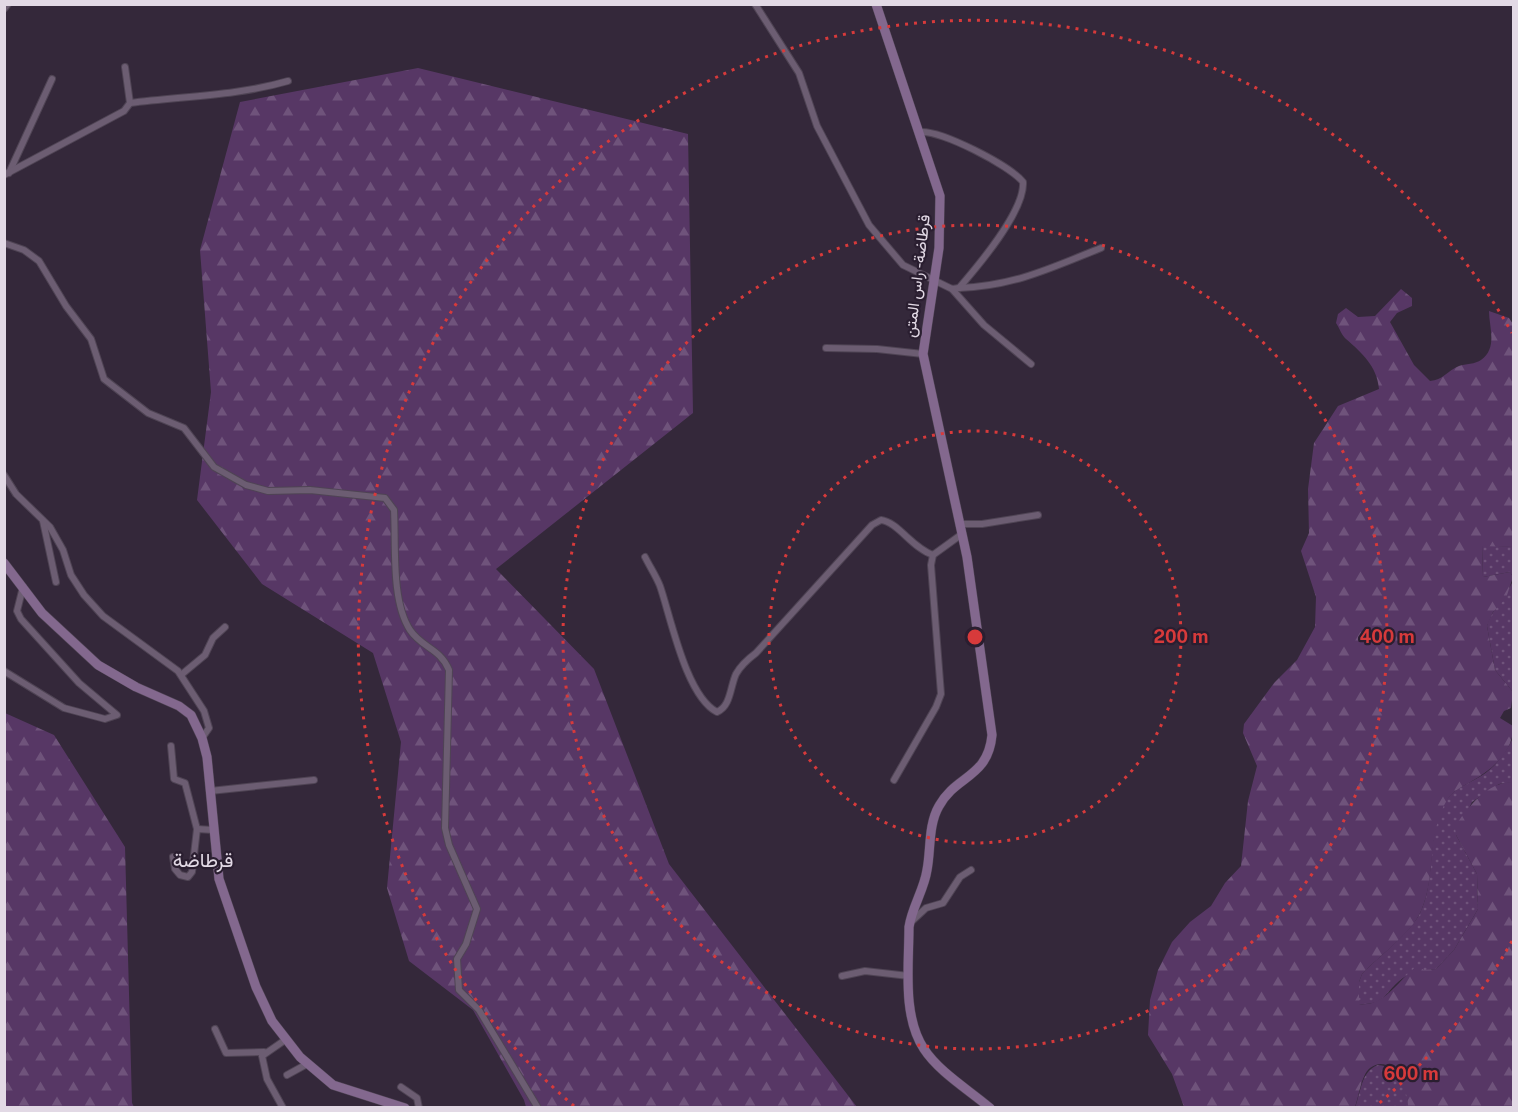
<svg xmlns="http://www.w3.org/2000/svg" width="1518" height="1112" viewBox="0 0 1518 1112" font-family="'Public Sans',Vazirmatn,sans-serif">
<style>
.grass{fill:url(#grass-dots)}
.forest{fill:url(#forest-firs)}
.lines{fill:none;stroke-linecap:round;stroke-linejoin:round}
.street-casing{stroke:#4f4454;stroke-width:8}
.secondary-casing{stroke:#4f4454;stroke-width:10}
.street{stroke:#6c5d72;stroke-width:6}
.secondary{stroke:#83688e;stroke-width:9}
.ring{fill:none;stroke:#d73a3b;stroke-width:3;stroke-dasharray:3 6}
.labels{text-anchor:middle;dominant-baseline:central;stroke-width:4.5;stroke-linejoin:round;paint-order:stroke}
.street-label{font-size:16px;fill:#e2d9e5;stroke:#2a1e30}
.quarter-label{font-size:20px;fill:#e2d9e5;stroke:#2a1e30}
.centre{fill:#d73a3b;stroke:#2a1e30;stroke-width:3}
.ring-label{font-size:18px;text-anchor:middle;font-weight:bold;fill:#d73a3b;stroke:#2a1e30;stroke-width:4.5;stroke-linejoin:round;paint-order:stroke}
</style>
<defs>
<pattern id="grass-dots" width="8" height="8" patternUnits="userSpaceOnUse" patternTransform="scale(1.5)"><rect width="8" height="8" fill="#573765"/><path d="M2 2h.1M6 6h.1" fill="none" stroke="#6f537b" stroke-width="1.8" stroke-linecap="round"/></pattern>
<pattern id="forest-firs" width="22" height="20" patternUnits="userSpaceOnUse" patternTransform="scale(1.5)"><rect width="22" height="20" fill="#573765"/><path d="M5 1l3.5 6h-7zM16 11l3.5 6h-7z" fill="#6f537b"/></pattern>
</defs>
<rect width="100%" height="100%" fill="#34283a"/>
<g class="grass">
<polygon points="1482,545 1513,547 1513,577 1510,572 1483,577"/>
<path d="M1513 581V692L1495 670 1487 626C1490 612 1506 596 1513 581Z"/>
<path d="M1513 738V782L1499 784 1472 802 1456 835 1477 874 1478 909 1454 950 1436 969C1426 970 1411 972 1403 978 1385 991 1387 1005 1359 1004V982L1362 974C1379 956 1412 932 1421 911 1437 875 1425 833 1447 799 1455 788 1470 783 1481 776 1496 767 1506 752 1513 738Z"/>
<path d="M1378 1065C1398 1066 1409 1089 1408 1107L1355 1108C1361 1092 1361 1071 1378 1065Z"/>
</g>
<g class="forest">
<polygon points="418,68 688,134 693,413 496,569 594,669 669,864 857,1107 526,1107 524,1100 473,1010 409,961 387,888 401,742 373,653 262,584 197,500 211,392 200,250 240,102"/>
<path d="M1401 289 1412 298V306L1397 313 1390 322 1414 365 1430 381C1443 380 1447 371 1459 366 1465 364 1476 364 1481 360 1498 348 1489 327 1489 311L1509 318 1513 324V547L1482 546 1483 577 1510 572 1513 577 1506 598 1493 612 1487 626 1495 670 1513 692 1511 708 1504 711 1500 718 1513 726C1514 751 1493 769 1472 781 1464 786 1452 791 1447 800 1426 835 1437 875 1421 911 1411 934 1380 955 1362 974L1359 982V1004C1385 1007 1398 980 1417 966L1424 970 1436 969 1454 950 1478 909 1477 874 1456 835 1455 827C1467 807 1489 781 1513 782V1107H1408C1409 1092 1393 1051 1370 1068 1361 1075 1359 1097 1355 1107H1184L1172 1074 1148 1035 1150 1000 1158 970 1172 942 1190 922 1211 906 1225 883 1241 866 1248 801 1257 766 1243 733 1244 724 1274 683 1297 660 1315 627 1316 597 1301 551 1309 533 1308 489 1314 443 1338 406 1379 389C1377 366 1362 353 1346 339 1342 336 1339 327 1336 323L1338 314 1346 308 1358 317 1375 316Z"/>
<polygon points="5,713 54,735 125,847 132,1103 134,1107 5,1107"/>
</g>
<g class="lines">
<defs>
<g id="street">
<path d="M755 4 799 73 817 126 869 225 903 265 952 289 959 288C978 266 1025 211 1023 182 1009 165 941 130 920 132"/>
<polyline points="4,9 8,4"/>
<path d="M130 103C183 96 237 96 288 81"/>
<polyline points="9,173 52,79"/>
<polyline points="4,175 124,111 130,103 125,67"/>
<path d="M4 243 24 250 39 261 66 306 91 339 104 379 148 413 184 428 214 467 246 485 268 491 310 490 385 498 394 510C396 546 391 601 410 630 422 648 440 648 449 670L445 828 449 845 477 909 466 944 457 959 459 990 479 1010 538 1108"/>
<path d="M959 288C1014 286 1051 268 1101 248"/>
<polyline points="952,289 984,325 1031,364"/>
<polyline points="826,348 877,349 923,354"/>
<polyline points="4,475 16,494 50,527 63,550 71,575 84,595 103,616 178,671 204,711 209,728 202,738"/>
<polyline points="43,521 56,582"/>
<polyline points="960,524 982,524 1038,515"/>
<path d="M645 557C650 567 656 576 660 586 671 618 686 696 717 712 731 706 730 687 736 674 741 665 748 659 756 653L872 525 881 520C898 522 912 548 933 555"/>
<polyline points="4,671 64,708 105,719 117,715 79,683 21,619 17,611 23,587"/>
<polyline points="181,675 205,655 213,638 225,627"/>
<polyline points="171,746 174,779 185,783 197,829"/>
<polyline points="894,780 936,707 941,694 931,565 933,555 962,534"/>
<polyline points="210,791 314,780"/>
<polyline points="173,857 175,869 180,875 188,877 192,872 197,829 213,830"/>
<polyline points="912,921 926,908 943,903 960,877 971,870"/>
<polyline points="842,976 865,971 909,976"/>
<polyline points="215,1029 226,1053 264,1052"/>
<polyline points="287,1075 307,1064"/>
<polyline points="401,1087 417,1098 419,1108"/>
<polyline points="283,1108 267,1079 262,1056 285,1040"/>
</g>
<g id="secondary">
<path d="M876 4 940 196 939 248 923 354 967 557 992 735C988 778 956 775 939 806 928 825 931 850 927 870 924 890 912 907 909 927 909 965 902 1016 924 1049 939 1072 969 1090 990 1108"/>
<polyline points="4,563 42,613 98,665 136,687 179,706 191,715 202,738 207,757 219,879 256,987 272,1021 300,1057 333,1085 405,1108"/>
</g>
</defs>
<use href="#street" class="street-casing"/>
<use href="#secondary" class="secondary-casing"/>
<use href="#street" class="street"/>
<use href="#secondary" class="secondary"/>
</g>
<g class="ring">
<circle cx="975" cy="637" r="206"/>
<circle cx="975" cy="637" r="412"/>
<path d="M1512 941A617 617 0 0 1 1376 1106M574 1106A617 617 0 1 1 1512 333"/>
</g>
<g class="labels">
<g class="street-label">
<text transform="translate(917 276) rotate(-83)">قرطاضة - راس المتن</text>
</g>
<g class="quarter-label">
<text x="203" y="860">قرطاضة</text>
</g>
</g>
<circle cx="975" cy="637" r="9" class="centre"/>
<g class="ring-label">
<text x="1181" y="643">200 m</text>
<text x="1387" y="643">400 m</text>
<text x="1411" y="1080">600 m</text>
</g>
<rect width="1518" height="1112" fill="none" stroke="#e2d9e5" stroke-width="12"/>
</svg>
